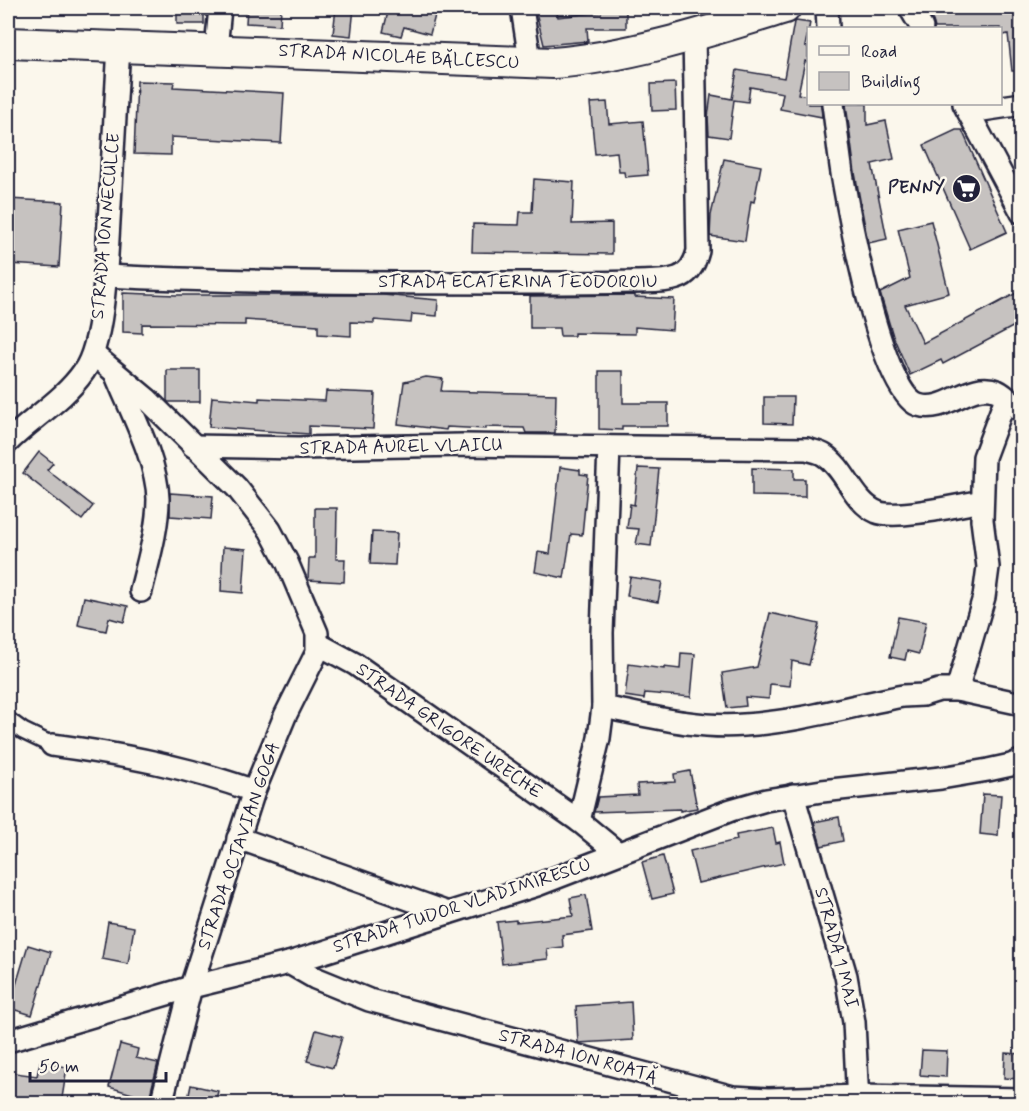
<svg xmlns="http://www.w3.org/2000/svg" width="1029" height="1111" viewBox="0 0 1029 1111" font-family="Mynerve,sans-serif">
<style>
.building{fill:#c6c2c0;stroke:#22223b;stroke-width:1.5}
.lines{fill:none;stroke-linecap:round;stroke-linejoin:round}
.pedestrian-casing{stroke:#22223b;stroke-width:20}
.minor-casing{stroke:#22223b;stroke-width:26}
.secondary-casing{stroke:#22223b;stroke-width:34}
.pedestrian{stroke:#fbf7ec;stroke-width:15}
.minor{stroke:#fbf7ec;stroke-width:21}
.secondary{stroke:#fbf7ec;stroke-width:30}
.labels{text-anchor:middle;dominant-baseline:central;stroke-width:5;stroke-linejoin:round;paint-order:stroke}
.street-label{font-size:18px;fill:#22223b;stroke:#fbf7ec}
.poi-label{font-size:18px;font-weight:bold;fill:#22223b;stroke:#fbf7ec;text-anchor:end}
</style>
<rect width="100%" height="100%" fill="#fbf7ec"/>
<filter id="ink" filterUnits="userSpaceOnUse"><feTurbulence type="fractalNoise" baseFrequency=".0167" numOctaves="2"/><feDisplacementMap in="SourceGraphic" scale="12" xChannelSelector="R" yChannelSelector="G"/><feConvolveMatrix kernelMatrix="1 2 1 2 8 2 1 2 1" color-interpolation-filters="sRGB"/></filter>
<g filter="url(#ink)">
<g class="building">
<rect x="177" y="8" width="27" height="16"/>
<polygon points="247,8 281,8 280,25 246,23"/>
<polygon points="336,8 354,8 351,36 333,34"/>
<polygon points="389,8 437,8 430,34 404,27 401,36 383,32"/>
<polygon points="535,8 556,8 558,17 601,12 601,8 626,8 626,28 587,28 588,41 544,45"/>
<polygon points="925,8 1022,8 1022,71 1012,71 1008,34 1000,36 1000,28 935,28 933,21"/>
<polygon points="796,21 810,23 805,46 808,47 808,62 805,61 798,94 808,96 808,104 821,104 822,117 780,109 783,93 750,87 748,102 734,100 729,138 709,135 708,117 711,95 732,99 737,70 784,78 794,22"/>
<polygon points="137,81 174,82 173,87 284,93 281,143 171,137 171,155 134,154"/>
<polygon points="675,83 676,110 652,111 651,84"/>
<polygon points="607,102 609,124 643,121 648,175 625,177 624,172 619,172 617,152 595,154 590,103"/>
<polygon points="846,104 867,104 867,125 886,121 894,159 872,164 887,239 868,243 855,173"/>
<polygon points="956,130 962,130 1007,232 970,249 924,145"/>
<polygon points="724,159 761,166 754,202 751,201 745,241 710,236 711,215"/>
<polygon points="534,179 574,182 572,224 612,223 612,254 472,252 473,224 519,225 520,212 532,212"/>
<polygon points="8,199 63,202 59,267 9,264 10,243 8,243"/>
<polygon points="931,221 949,293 905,305 923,343 1022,290 1022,322 943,364 941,360 910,375 893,336 880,293 910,278 898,229"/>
<polygon points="123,293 176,295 383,295 438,300 437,316 412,314 411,323 374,320 374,323 351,322 351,336 318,334 318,325 245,320 245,325 142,324 142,333 123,332"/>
<polygon points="635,295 635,297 674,299 672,330 635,327 635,334 574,333 574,336 560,336 559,328 530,328 530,296"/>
<polygon points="167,370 200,370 200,402 168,402 167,400"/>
<polygon points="599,371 623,371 623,403 668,403 668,426 622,426 622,430 599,429"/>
<polygon points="426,377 443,379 441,391 556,394 555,433 526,433 524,428 486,427 486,429 447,427 446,430 398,424 404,382"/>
<polygon points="326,391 375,393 373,429 309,426 309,434 209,427 212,397 259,401 259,398 325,401"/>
<polygon points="764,397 793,397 792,424 764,423"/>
<polygon points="39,452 53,463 47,470 93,506 82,520 23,473"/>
<polygon points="560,467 580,470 580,474 588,475 582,535 571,534 564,578 535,572 538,552 550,554"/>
<polygon points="638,468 659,469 651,546 636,544 639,529 627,528 630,504 634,505"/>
<polygon points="752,468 794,469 794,479 805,479 805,497 752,496"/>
<polygon points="170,493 213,496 211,519 170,516"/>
<polygon points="315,508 337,508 336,559 345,559 344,582 308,580 309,558 315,558"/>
<polygon points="372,532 397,533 395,565 370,564"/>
<polygon points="223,547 246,549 243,593 221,591"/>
<polygon points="630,577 662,582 658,602 627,596"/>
<polygon points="84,597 128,606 124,622 109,618 106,631 78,625"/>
<polygon points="770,613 819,624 809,665 792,661 790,686 770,684 769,699 745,697 746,706 727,708 722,673 757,667"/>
<polygon points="898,617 926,622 919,654 907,651 905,660 890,657"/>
<polygon points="681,653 695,654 691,697 645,693 644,699 625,696 629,664 664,669 664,667 680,669"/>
<polygon points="690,771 697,808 680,811 680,809 594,812 598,797 638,795 637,784 675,782 674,774"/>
<polygon points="983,794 1001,795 998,836 980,834"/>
<polygon points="839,817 843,841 821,846 814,822"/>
<polygon points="773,828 776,843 780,842 784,863 698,883 690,851 737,840 736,835"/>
<polygon points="663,856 673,894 652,899 642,862"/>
<polygon points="586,895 592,931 562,935 563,947 547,949 548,959 502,964 497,922 516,920 516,922 573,916 570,898"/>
<polygon points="108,922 134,927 128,964 102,959"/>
<polygon points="28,945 51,952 32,1015 9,1008"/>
<polygon points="631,1002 633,1040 578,1043 576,1006"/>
<polygon points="316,1030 342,1037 333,1068 307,1061"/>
<polygon points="120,1044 138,1049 136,1058 158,1063 149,1099 109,1087"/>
<polygon points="922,1050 947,1051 946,1077 920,1075"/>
<polygon points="1005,1053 1022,1054 1022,1079 1004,1078"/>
<polygon points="40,1062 67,1067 61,1104 26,1097 25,1104 8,1104 8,1072 37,1076"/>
<polygon points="191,1085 218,1091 215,1104 187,1104"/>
</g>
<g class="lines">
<defs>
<polyline id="pedestrian" points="8,720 23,731 52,745"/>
<g id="minor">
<polyline points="522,8 528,47 527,63"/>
<polyline points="827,8 828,28"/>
<polyline points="910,8 922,28"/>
<polyline points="216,49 220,8"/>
<path d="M833 104C837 131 839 158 844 185 851 224 882 393 918 405 947 414 969 380 997 391 1006 395 1014 405 1022 411"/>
<polyline points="964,104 1022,213"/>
<polyline points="969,112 1022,104"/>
<path d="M106 276C246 283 387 283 527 283 562 283 597 283 632 282 646 281 663 283 677 278 690 274 695 263 698 251L694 35"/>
<polyline points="93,354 147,399 237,488 270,530 287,562 317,633 317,652 285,716 254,791 191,987 161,1104"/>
<path d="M116 375C131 412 157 460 158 499 158 529 148 561 141 591"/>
<path d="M8 442C32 418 64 400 84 371 106 340 107 245 110 205 113 152 116 99 119 46"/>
<path d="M193 446 299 448 463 445 807 449C812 451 820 452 824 455 846 469 853 502 877 512 895 520 960 505 982 501"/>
<polyline points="318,644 355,664 579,821 618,853"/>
<polyline points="957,690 984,597 988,567 982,520 984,457 1006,398"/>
<path d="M603 707C649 716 697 729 744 725 798 722 850 706 903 696L923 695 939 690H957L1022 704"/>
<path d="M52 745C125 755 184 766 254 791"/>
<polyline points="793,795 846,976 854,1022 858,1104"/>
<polyline points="579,821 599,738 603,707 602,633 609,447"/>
<polyline points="238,838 448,913"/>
<polyline points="289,963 315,978 369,1000 733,1097 768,1099 859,1096 1022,1099"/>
<polyline points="8,1041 191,987 289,963 537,885 731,810 766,800 822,791 941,778 988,770 1011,765 1022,760"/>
</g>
<path id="secondary" d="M8 43 553 63C631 57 710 31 785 8"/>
</defs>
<use href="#pedestrian" class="pedestrian-casing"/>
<use href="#minor" class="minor-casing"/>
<use href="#secondary" class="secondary-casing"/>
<use href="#pedestrian" class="pedestrian"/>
<use href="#minor" class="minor"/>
<use href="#secondary" class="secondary"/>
</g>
</g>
<defs>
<symbol id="supermarket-disc" viewBox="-11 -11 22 22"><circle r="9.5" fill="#22223b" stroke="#fbf7ec"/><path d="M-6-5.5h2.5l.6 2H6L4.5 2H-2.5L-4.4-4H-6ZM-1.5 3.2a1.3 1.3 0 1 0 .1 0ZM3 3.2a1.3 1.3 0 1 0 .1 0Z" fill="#fff"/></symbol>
</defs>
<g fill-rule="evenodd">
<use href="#supermarket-disc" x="950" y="172" width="33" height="33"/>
</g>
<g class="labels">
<g class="street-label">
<text transform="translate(399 57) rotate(3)">STRADA NICOLAE BĂLCESCU</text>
<text transform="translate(106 226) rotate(-85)">STRADA ION NECULCE</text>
<text x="518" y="282">STRADA ECATERINA TEODOROIU</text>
<text transform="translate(401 447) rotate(-1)">STRADA AUREL VLAICU</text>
<text transform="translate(449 731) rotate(35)">STRADA GRIGORE URECHE</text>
<text transform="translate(239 846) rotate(-71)">STRADA OCTAVIAN GOGA</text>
<text transform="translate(462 906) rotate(-18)">STRADA TUDOR VLADIMIRESCU</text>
<text transform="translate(836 948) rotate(75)">STRADA 1 MAI</text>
<text transform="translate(578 1056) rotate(15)">STRADA ION ROATĂ</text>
</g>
<g class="poi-label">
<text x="945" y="188">PENNY</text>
</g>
</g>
<rect width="1029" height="1111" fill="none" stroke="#fbf7ec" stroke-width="30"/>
<rect x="15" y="15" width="999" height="1081" fill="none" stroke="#22223b" stroke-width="2" filter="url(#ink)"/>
<rect x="807" y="27" width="195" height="78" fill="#fbf7ec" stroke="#a4a2a5" stroke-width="1.5"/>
<rect x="819" y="46" width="30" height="9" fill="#fbf7ec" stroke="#a4a2a5" stroke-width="1.5"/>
<text x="861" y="57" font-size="18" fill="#22223b">Road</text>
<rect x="819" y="72" width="30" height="18" fill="#c6c2c0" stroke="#a4a2a5" stroke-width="1.5"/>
<text x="861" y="87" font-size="18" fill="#22223b">Building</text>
<path d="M30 1072v9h136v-9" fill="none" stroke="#22223b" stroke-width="3"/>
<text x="39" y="1072" font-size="18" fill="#22223b" stroke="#fbf7ec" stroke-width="4.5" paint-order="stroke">50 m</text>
</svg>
